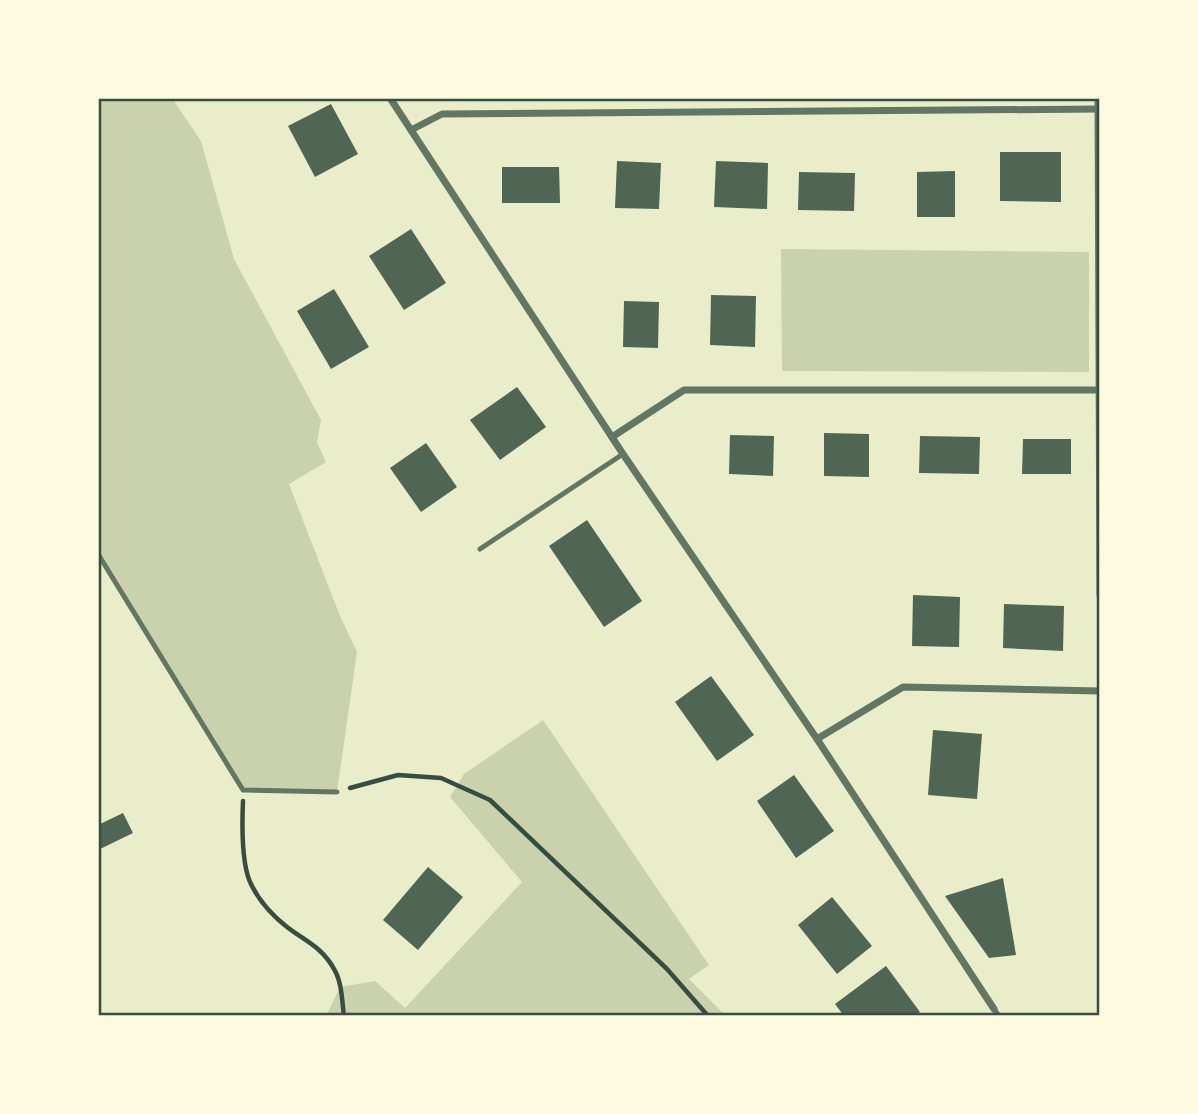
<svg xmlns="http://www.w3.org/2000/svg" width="1198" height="1114" viewBox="0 0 1198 1114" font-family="Manrope,sans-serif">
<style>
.green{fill:#cad2ad}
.building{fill:#4f6655}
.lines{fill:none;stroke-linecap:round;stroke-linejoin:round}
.path{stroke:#344e41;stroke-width:4.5}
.service{stroke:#617663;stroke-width:5}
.minor{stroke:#617663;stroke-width:7}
.neatline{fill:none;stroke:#344e41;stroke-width:2.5}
</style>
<rect width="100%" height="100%" fill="#e9edc9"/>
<g class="green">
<polygon points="98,98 172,98 201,141 234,259 321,420 317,442 326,462 289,484 340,616 357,652 337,792 243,790 98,554 98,236 101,233 98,226"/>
<polygon points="781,249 1089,252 1089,372 782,371"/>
<polygon points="543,720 709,965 689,979 726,1016 326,1016 340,987 375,981 405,1008 522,882 450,797 464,774"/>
</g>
<g class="building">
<polygon points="331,104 358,154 315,177 288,126"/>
<polygon points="1000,152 1061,152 1061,202 1000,201"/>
<polygon points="617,161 661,163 659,209 615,208"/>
<polygon points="716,161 768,163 767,209 714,207"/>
<polygon points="502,167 559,167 560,203 502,203"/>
<polygon points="955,171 955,217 917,217 917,172"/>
<polygon points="799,172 855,173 854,211 798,210"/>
<polygon points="411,229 446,283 404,310 369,256"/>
<polygon points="334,289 369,347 331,369 297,311"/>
<polygon points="711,295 756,296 755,347 710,345"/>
<polygon points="624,301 659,302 658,348 623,347"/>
<polygon points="517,387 546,427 500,460 470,420"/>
<polygon points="824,433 869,434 869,477 824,476"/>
<polygon points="730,435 774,436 773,476 729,474"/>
<polygon points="920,436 980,437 979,474 919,473"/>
<polygon points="1023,439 1071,439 1071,474 1022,474"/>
<polygon points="426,443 457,487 421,512 390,468"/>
<polygon points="587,520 642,601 604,627 549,546"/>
<polygon points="913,595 960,597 959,647 912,646"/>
<polygon points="1004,604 1064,606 1063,651 1003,648"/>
<polygon points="711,676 754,735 717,761 675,702"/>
<polygon points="933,730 982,734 977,799 928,795"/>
<polygon points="794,775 834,831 796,858 757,801"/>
<polygon points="123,813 133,833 98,850 98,825"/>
<polygon points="428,867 463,897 418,950 383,920"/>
<polygon points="1003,878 1016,955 989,958 945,896"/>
<polygon points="832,897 872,946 837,974 798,925"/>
<polygon points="886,966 920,1012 915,1016 844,1016 835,1004"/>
</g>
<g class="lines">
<g class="path">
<polyline points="350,788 398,775 441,778 490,800 667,969 708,1016"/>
<path d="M243 801C242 824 241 867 252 886 260 902 273 916 287 927 305 941 322 947 334 969 342 982 342 1001 344 1016"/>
</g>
<g class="service">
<polyline points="480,549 623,454"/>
<polyline points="98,554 243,790 337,792"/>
<polyline points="994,1009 999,1016"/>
</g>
<g class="minor">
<polyline points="390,98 623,454 817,739 994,1009"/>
<polyline points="1098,98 1100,595"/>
<polyline points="411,130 442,114 1100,109"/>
<polyline points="612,437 684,390 1100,390"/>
<polyline points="817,739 903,687 1100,691"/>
</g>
</g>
<rect width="1198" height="1114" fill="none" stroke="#fefae0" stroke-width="200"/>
<rect x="100" y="100" width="998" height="914" class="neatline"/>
</svg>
